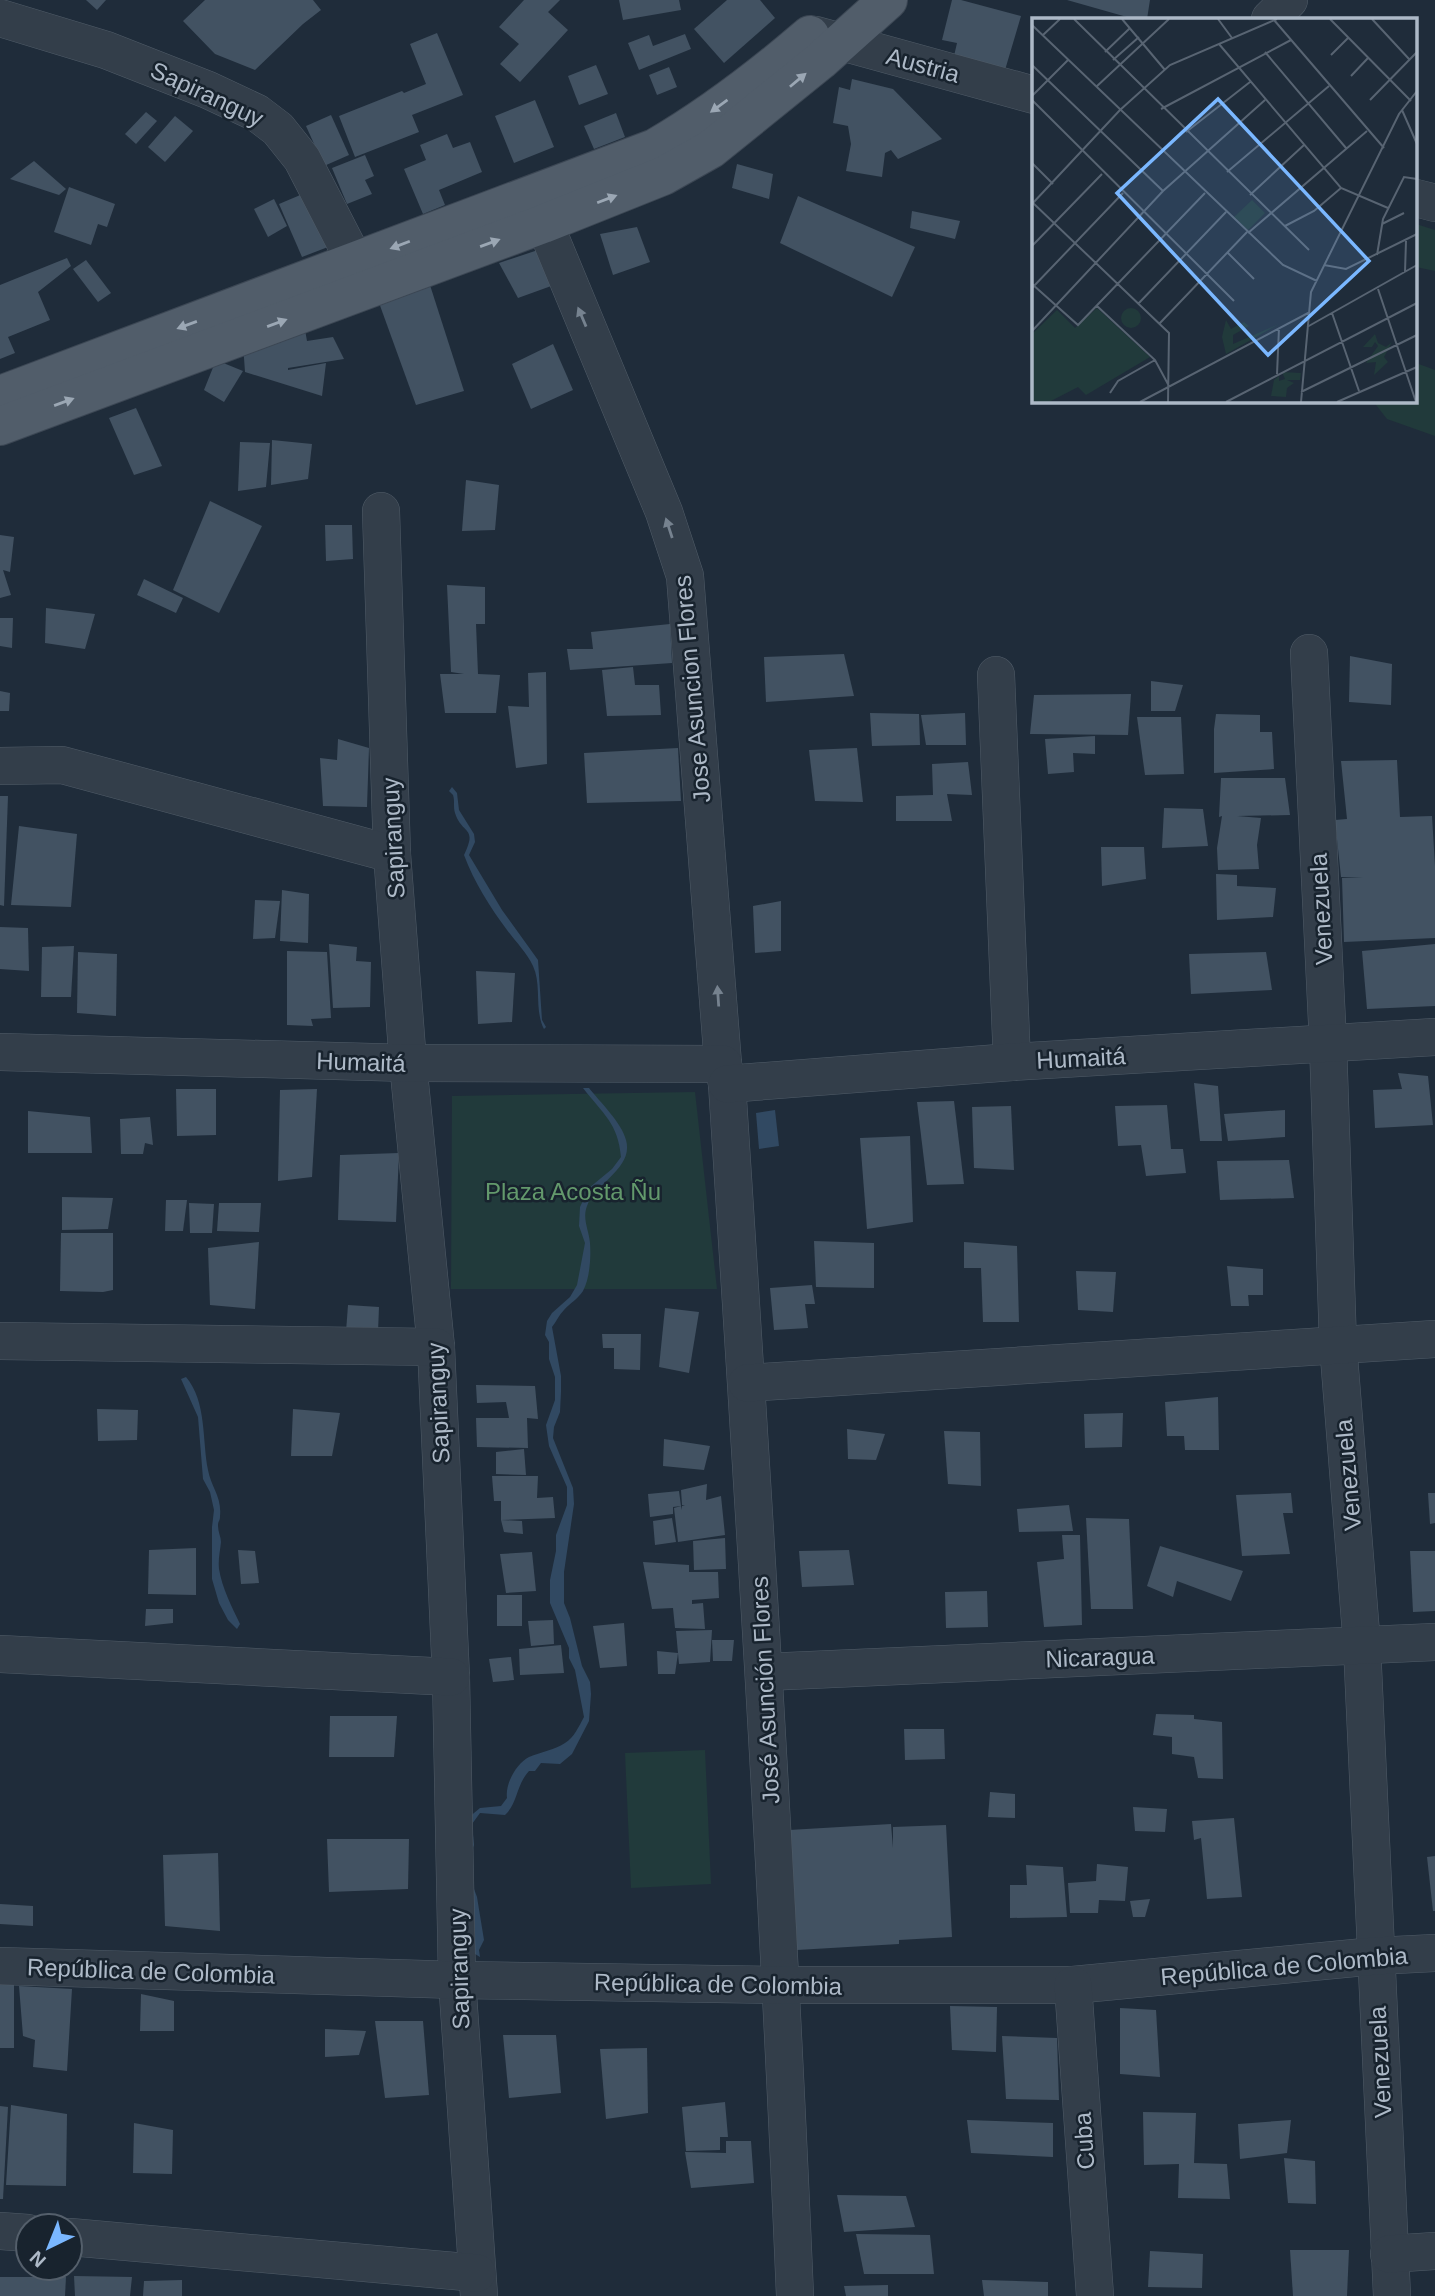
<svg xmlns="http://www.w3.org/2000/svg" width="1435" height="2296" viewBox="0 0 1435 2296" font-family="Arial,sans-serif">
<style>
.green{fill:#213a3b}
.water{fill:#314962}
.building{fill:#425262}
.lines{fill:none;stroke-linecap:round;stroke-linejoin:round}
.minor-casing{stroke:#505c68;stroke-width:38}
.major-casing{stroke:#3c4754;stroke-width:40}
.minor{stroke:#333e4a;stroke-width:37}
.major{stroke:#515d6a;stroke-width:38}
.oneway{fill:#9ba7b4}
.oneway2{fill:#76828f}
.labels{text-anchor:middle;dominant-baseline:central;stroke-width:5;stroke-linejoin:round;paint-order:stroke}
.street-label{font-size:24px;fill:#adb9c7;stroke:#18232e}
.park-label{font-size:24px;fill:#63996c;stroke:#18232e}
.inset-road{fill:none;stroke:#586472;stroke-width:2}
.view{fill:#7ab7ff;fill-opacity:0.15;stroke:#7ab7ff;stroke-width:3.5}
.inset-edge{fill:none;stroke:#adb9c7;stroke-width:3.5}
</style>
<rect width="100%" height="100%" fill="#1f2c3a"/>
<g class="green">
<polygon points="1416,224 1435,230 1435,271 1416,267"/>
<polygon points="1416,363 1435,370 1435,436 1387,419 1373,401 1416,401"/>
<polygon points="695,1092 717,1289 451,1289 452,1096"/>
<polygon points="705,1750 711,1884 631,1888 625,1753"/>
</g>
<g class="water">
<path d="M452 787 457 793 459 810 474 834 475 842 469 855 502 910 538 960 542 1020 546 1027 544 1029C534 1010 542 985 533 966 527 953 515 941 507 930 490 907 474 882 464 855 478 826 462 835 455 813 453 807 455 801 453 795L449 791Z"/>
<path d="M583 1088H589C600 1102 622 1123 626 1140 634 1168 595 1183 587 1206 582 1219 589 1230 590 1243 591 1257 590 1278 583 1291 578 1299 570 1303 564 1310 559 1315 556 1322 552 1327L561 1376V1392L560 1412 554 1427 553 1438 573 1488 574 1504 564 1572V1603L570 1618 582 1666 590 1682 591 1694 589 1721 572 1754 560 1764 541 1763 535 1771H529C516 1785 518 1803 505 1815L480 1813 472 1824 474 1845 472 1850 471 1881 477 1897 484 1940 479 1950 480 1957 475 1954 468 1818 480 1808 501 1806 507 1798C505 1784 516 1764 529 1757 541 1752 554 1750 565 1743 574 1738 579 1726 584 1717L575 1670 569 1658V1648L550 1603V1580L556 1551V1535L567 1505V1487L549 1446 546 1425 555 1400V1377L549 1359V1342L545 1335 547 1321 552 1313 570 1297 577 1285 585 1243 579 1226 580 1207 589 1188 612 1169 621 1157C618 1123 603 1114 583 1088Z"/>
<polygon points="775,1110 779,1146 759,1149 756,1113"/>
<path d="M186 1377C207 1402 202 1440 208 1470 211 1487 222 1497 220 1516 220 1522 218 1520 218 1526 218 1532 221 1537 221 1542 220 1552 218 1559 219 1569 222 1588 232 1607 240 1624L237 1629 228 1620 219 1603 212 1579V1527L214 1510 210 1492 203 1479 198 1417 181 1379Z"/>
</g>
<g class="building">
<polygon points="86,0 106,0 97,10"/>
<polygon points="205,0 313,0 321,10 303,24 255,70 215,54 183,21"/>
<polygon points="524,0 560,0 548,12 568,30 520,82 500,64 519,44 499,27"/>
<polygon points="619,0 679,0 681,10 623,20"/>
<polygon points="727,0 760,0 775,18 724,63 694,29"/>
<polygon points="952,0 961,0 1021,16 1005,70 954,56 957,43 942,40"/>
<polygon points="1067,0 1150,0 1147,19 1134,19"/>
<polygon points="437,33 463,95 412,115 419,132 355,157 339,116 402,91 404,93 426,84 410,44"/>
<polygon points="685,34 691,49 639,70 628,43 649,35 653,46"/>
<polygon points="596,65 608,94 579,105 568,76"/>
<polygon points="669,67 677,87 657,95 649,75"/>
<polygon points="852,79 893,89 942,139 898,159 891,150 885,153 882,177 846,171 851,144 848,126 833,123 839,87 850,90"/>
<polygon points="535,100 554,147 514,163 495,116"/>
<polygon points="146,112 157,121 136,144 125,134"/>
<polygon points="616,113 625,137 594,149 584,126"/>
<polygon points="331,115 349,155 324,166 306,126"/>
<polygon points="175,116 193,131 165,162 148,147"/>
<polygon points="447,134 453,148 470,142 482,172 439,190 445,205 423,214 404,169 426,160 420,145"/>
<polygon points="365,155 374,176 365,180 372,194 347,204 332,168"/>
<polygon points="34,161 66,189 59,195 10,179"/>
<polygon points="737,164 773,174 769,199 732,188"/>
<polygon points="69,187 115,204 107,227 98,224 91,245 54,232"/>
<polygon points="305,193 328,247 302,257 279,204"/>
<polygon points="798,196 915,247 892,297 780,243"/>
<polygon points="274,199 287,226 268,237 254,209"/>
<polygon points="912,211 960,221 955,239 910,228"/>
<polygon points="637,227 650,262 613,275 600,234"/>
<polygon points="538,250 554,285 518,298 499,263"/>
<polygon points="67,258 71,266 38,292 50,320 8,337 15,353 0,359 0,285"/>
<polygon points="86,260 111,293 98,302 73,269"/>
<polygon points="429,282 464,391 416,405 378,300"/>
<polygon points="304,324 307,341 333,337 344,359 288,368 288,370 326,363 322,396 245,372 243,344"/>
<polygon points="553,344 573,390 531,409 512,364"/>
<polygon points="216,360 243,371 224,402 204,390"/>
<polygon points="136,408 162,466 134,475 109,418"/>
<polygon points="272,440 312,444 308,479 271,485"/>
<polygon points="240,442 270,443 266,487 238,491"/>
<polygon points="466,480 499,485 495,530 462,531"/>
<polygon points="210,501 262,526 219,613 173,590"/>
<polygon points="325,525 352,525 353,559 326,561"/>
<polygon points="0,535 14,537 10,572 3,570 11,595 0,598"/>
<polygon points="144,579 183,598 176,613 137,595"/>
<polygon points="447,585 485,587 485,624 476,624 478,674 500,675 496,713 445,713 440,674 464,674 451,672"/>
<polygon points="46,608 95,614 85,649 45,643"/>
<polygon points="0,618 13,618 12,648 0,646"/>
<polygon points="670,624 672,663 570,670 567,649 593,649 591,632"/>
<polygon points="844,654 854,696 766,702 764,657"/>
<polygon points="1350,656 1392,664 1391,705 1349,702"/>
<polygon points="633,667 635,685 659,685 661,715 607,716 602,670"/>
<polygon points="546,672 547,764 516,768 508,706 529,707 528,673"/>
<polygon points="1151,681 1183,685 1175,711 1151,711"/>
<polygon points="0,691 10,693 9,711 0,711"/>
<polygon points="1131,694 1128,735 1030,734 1034,695"/>
<polygon points="870,713 919,714 920,745 872,746"/>
<polygon points="965,713 966,745 926,745 921,715"/>
<polygon points="1216,714 1260,715 1260,732 1272,732 1274,769 1214,773 1214,729"/>
<polygon points="1137,717 1181,717 1184,774 1145,775"/>
<polygon points="1095,736 1095,754 1073,753 1074,772 1048,774 1045,739"/>
<polygon points="338,739 369,748 367,807 323,806 320,758 337,760"/>
<polygon points="678,748 681,801 587,803 584,753"/>
<polygon points="857,748 863,802 815,801 809,750"/>
<polygon points="1397,760 1400,817 1432,816 1435,866 1435,938 1344,942 1342,878 1363,878 1341,877 1335,820 1347,819 1341,761"/>
<polygon points="968,762 972,795 947,794 952,821 896,821 896,796 933,795 932,764"/>
<polygon points="1221,778 1285,778 1290,815 1237,816 1261,818 1257,845 1259,869 1218,870 1217,848 1222,816 1219,817"/>
<polygon points="0,796 8,796 4,906 0,905"/>
<polygon points="1164,808 1203,809 1208,846 1162,848"/>
<polygon points="19,826 77,834 71,907 11,905"/>
<polygon points="1101,847 1144,847 1146,879 1102,886"/>
<polygon points="1216,874 1237,875 1237,886 1276,888 1273,917 1217,920"/>
<polygon points="282,890 309,894 308,943 280,941"/>
<polygon points="255,900 280,901 275,938 253,939"/>
<polygon points="781,901 781,951 755,953 753,906"/>
<polygon points="0,927 28,928 29,971 0,969"/>
<polygon points="329,944 357,947 356,961 371,962 370,1007 333,1008"/>
<polygon points="1435,944 1435,1006 1367,1009 1362,951"/>
<polygon points="74,946 71,997 41,997 42,947"/>
<polygon points="287,951 327,952 331,1018 311,1019 313,1026 287,1025"/>
<polygon points="78,952 117,954 116,1016 77,1013"/>
<polygon points="1266,952 1272,990 1191,994 1189,954"/>
<polygon points="476,971 515,973 512,1022 478,1024"/>
<polygon points="1398,1073 1428,1076 1433,1125 1375,1128 1373,1090 1402,1089"/>
<polygon points="1194,1083 1218,1086 1222,1141 1200,1141"/>
<polygon points="176,1089 216,1089 216,1135 177,1136"/>
<polygon points="317,1089 312,1177 278,1181 280,1090"/>
<polygon points="954,1101 964,1184 927,1185 917,1102"/>
<polygon points="1167,1105 1171,1149 1183,1149 1186,1173 1146,1176 1141,1145 1118,1146 1115,1106"/>
<polygon points="1011,1106 1014,1170 974,1168 972,1107"/>
<polygon points="1285,1110 1285,1137 1228,1141 1224,1114"/>
<polygon points="28,1111 90,1117 92,1153 28,1153"/>
<polygon points="150,1117 153,1145 145,1143 143,1154 121,1154 120,1119"/>
<polygon points="910,1136 913,1222 867,1229 860,1138"/>
<polygon points="399,1153 396,1222 338,1220 340,1155"/>
<polygon points="1289,1160 1294,1198 1220,1200 1217,1161"/>
<polygon points="62,1197 113,1198 108,1229 62,1230"/>
<polygon points="166,1200 187,1200 183,1231 165,1231"/>
<polygon points="189,1203 214,1204 212,1233 190,1233"/>
<polygon points="219,1203 261,1203 259,1232 217,1231"/>
<polygon points="61,1233 113,1233 113,1290 103,1292 60,1291"/>
<polygon points="814,1241 874,1243 874,1288 816,1287"/>
<polygon points="259,1242 255,1309 210,1305 208,1248"/>
<polygon points="964,1242 1017,1246 1019,1322 983,1322 981,1268 964,1268"/>
<polygon points="1227,1266 1263,1269 1263,1295 1248,1295 1249,1306 1231,1306"/>
<polygon points="1076,1271 1116,1272 1113,1312 1078,1310"/>
<polygon points="812,1285 815,1304 805,1304 808,1328 774,1330 770,1288"/>
<polygon points="348,1305 379,1307 378,1332 346,1332"/>
<polygon points="665,1308 699,1312 689,1373 659,1367"/>
<polygon points="602,1334 641,1334 640,1370 614,1369 614,1348 603,1348"/>
<polygon points="476,1385 535,1386 538,1419 527,1418 528,1448 477,1447 476,1418 509,1418 506,1402 477,1403"/>
<polygon points="1218,1397 1219,1450 1185,1450 1184,1436 1167,1436 1165,1402"/>
<polygon points="97,1409 138,1410 137,1440 98,1441"/>
<polygon points="293,1409 340,1413 332,1456 291,1456"/>
<polygon points="1123,1413 1122,1447 1085,1448 1084,1414"/>
<polygon points="847,1429 885,1434 876,1460 848,1459"/>
<polygon points="944,1431 980,1432 981,1486 948,1484"/>
<polygon points="664,1439 710,1446 704,1470 663,1466"/>
<polygon points="524,1449 526,1475 496,1474 496,1452"/>
<polygon points="492,1476 538,1476 537,1498 553,1497 555,1518 501,1520 522,1521 523,1534 504,1532 501,1520 501,1501 494,1501"/>
<polygon points="707,1484 706,1500 721,1496 725,1535 678,1542 674,1508 681,1506 682,1510 682,1506 685,1505 682,1505 681,1490"/>
<polygon points="679,1491 681,1506 673,1507 673,1514 650,1517 648,1494"/>
<polygon points="1291,1493 1293,1513 1283,1513 1290,1554 1242,1556 1236,1495"/>
<polygon points="1428,1493 1435,1493 1435,1523 1430,1524"/>
<polygon points="1069,1505 1073,1531 1019,1532 1017,1509"/>
<polygon points="672,1518 676,1542 655,1545 653,1521"/>
<polygon points="1086,1518 1129,1519 1133,1609 1091,1609"/>
<polygon points="1062,1535 1080,1535 1082,1625 1044,1627 1037,1562 1064,1559"/>
<polygon points="725,1538 726,1569 694,1570 693,1541"/>
<polygon points="1160,1546 1243,1571 1231,1601 1177,1581 1173,1597 1147,1586"/>
<polygon points="196,1548 196,1595 148,1594 149,1550"/>
<polygon points="238,1550 255,1551 259,1583 241,1584"/>
<polygon points="849,1550 854,1585 802,1587 799,1551"/>
<polygon points="1410,1551 1435,1551 1435,1611 1413,1612"/>
<polygon points="532,1552 536,1591 506,1593 500,1554"/>
<polygon points="643,1562 689,1565 689,1572 718,1572 719,1598 692,1600 692,1604 703,1603 705,1629 675,1628 673,1608 652,1609"/>
<polygon points="987,1591 988,1627 946,1628 945,1592"/>
<rect x="497" y="1595" width="25" height="31"/>
<polygon points="146,1609 173,1609 173,1623 145,1626"/>
<polygon points="553,1620 554,1644 531,1646 528,1621"/>
<polygon points="624,1623 627,1666 600,1668 593,1626"/>
<polygon points="712,1630 710,1662 679,1664 676,1631"/>
<polygon points="712,1640 734,1640 732,1661 713,1661"/>
<polygon points="561,1645 564,1673 520,1675 519,1649"/>
<polygon points="657,1651 678,1653 675,1674 658,1674"/>
<polygon points="511,1657 514,1680 493,1682 489,1659"/>
<polygon points="1156,1714 1194,1715 1194,1719 1222,1722 1223,1779 1198,1778 1194,1757 1172,1754 1172,1737 1153,1735"/>
<polygon points="330,1716 397,1716 394,1757 329,1757"/>
<polygon points="904,1729 944,1729 945,1759 905,1760"/>
<polygon points="990,1792 1015,1794 1015,1818 988,1817"/>
<polygon points="1133,1807 1167,1809 1165,1832 1135,1831"/>
<polygon points="1234,1818 1242,1897 1207,1899 1201,1838 1194,1840 1192,1821"/>
<polygon points="891,1824 893,1848 893,1827 946,1825 952,1937 899,1940 899,1944 797,1950 789,1830"/>
<polygon points="327,1839 409,1839 408,1889 329,1892"/>
<polygon points="218,1853 220,1931 165,1926 163,1855"/>
<polygon points="1435,1856 1435,1911 1433,1911 1427,1857"/>
<polygon points="1097,1864 1128,1867 1125,1901 1099,1900 1098,1913 1070,1913 1068,1883 1096,1881"/>
<polygon points="1026,1865 1063,1867 1067,1917 1010,1918 1010,1885 1027,1885"/>
<polygon points="1150,1899 1145,1917 1133,1917 1130,1901"/>
<polygon points="0,1904 33,1906 33,1926 0,1924"/>
<polygon points="0,1984 14,1985 14,2048 0,2048"/>
<polygon points="19,1986 72,1989 67,2071 33,2067 35,2040 23,2036"/>
<polygon points="141,1994 174,2001 174,2031 140,2031"/>
<polygon points="950,2006 997,2007 996,2052 952,2050"/>
<polygon points="1120,2008 1156,2010 1160,2077 1120,2074"/>
<polygon points="375,2021 423,2021 429,2095 385,2098"/>
<polygon points="325,2029 366,2031 359,2055 325,2057"/>
<polygon points="503,2035 556,2035 561,2093 509,2098"/>
<polygon points="1002,2036 1057,2038 1059,2100 1006,2099"/>
<polygon points="647,2048 648,2113 606,2119 600,2049"/>
<polygon points="725,2102 728,2137 720,2137 720,2150 686,2151 682,2107"/>
<polygon points="11,2105 67,2114 66,2186 6,2185"/>
<polygon points="0,2106 8,2107 3,2199 0,2199"/>
<polygon points="1143,2112 1196,2113 1194,2163 1227,2164 1230,2199 1178,2198 1179,2164 1144,2165"/>
<polygon points="967,2120 1053,2123 1053,2157 971,2153"/>
<polygon points="1291,2120 1287,2153 1240,2159 1238,2124"/>
<polygon points="134,2123 173,2130 172,2174 133,2173"/>
<polygon points="726,2141 751,2141 754,2183 691,2188 685,2152 726,2153"/>
<polygon points="1284,2158 1315,2161 1316,2204 1288,2203"/>
<polygon points="837,2195 906,2196 915,2227 844,2232"/>
<polygon points="856,2234 930,2235 934,2274 864,2274"/>
<polygon points="1290,2250 1349,2250 1347,2296 1293,2296"/>
<polygon points="1150,2251 1203,2254 1202,2288 1148,2287"/>
<polygon points="74,2276 132,2277 130,2296 75,2296"/>
<polygon points="0,2277 66,2277 65,2296 0,2296"/>
<polygon points="182,2280 182,2296 143,2296 144,2281"/>
<polygon points="982,2280 1048,2282 1048,2296 984,2296"/>
<polygon points="888,2285 888,2296 846,2296 844,2286"/>
</g>
<g class="lines">
<defs>
<g id="minor">
<polyline points="0,18 106,50 208,90 257,113 278,129 302,159 355,262 366,289"/>
<polyline points="1270,19 1289,0"/>
<polyline points="816,35 1034,95"/>
<path d="M533 196 664 512 685 576 723 1064 727 1084C753 1488 778 1891 795 2296"/>
<polyline points="1416,198 1435,203"/>
<polyline points="381,511 392,854 408,1063 436,1347 451,1677 457,1980 479,2296"/>
<polyline points="1309,653 1328,1043 1338,1344 1362,1646 1392,2296"/>
<polyline points="996,675 1012,1062"/>
<polyline points="0,766 62,765 392,854"/>
<polyline points="0,1052 408,1063 723,1064"/>
<polyline points="727,1084 1012,1062 1435,1037"/>
<polyline points="0,1341 436,1347"/>
<polyline points="747,1383 1435,1339"/>
<polyline points="0,1654 451,1677"/>
<polyline points="765,1672 1435,1642"/>
<polyline points="0,1966 457,1980 782,1985 1073,1985 1375,1956 1435,1953"/>
<polyline points="1073,1985 1095,2296"/>
<polyline points="0,2231 28,2233"/>
<polyline points="70,2237 477,2273"/>
<polyline points="1389,2254 1435,2251"/>
</g>
<g id="major">
<path d="M0 395 655 148C710 116 761 77 810 35"/>
<polyline points="0,426 543,224 663,176 711,149 820,61 888,0"/>
</g>
</defs>
<use href="#minor" class="minor-casing"/>
<use href="#major" class="major-casing"/>
<use href="#minor" class="minor"/>
<use href="#major" class="major"/>
</g>
<defs><path id="oneway-solid" d="M-6-.8H1V-3.2L6.5 0L1 3.2V.8H-6Z" transform="scale(1.75)"/></defs>
<g class="oneway">
<use href="#oneway-solid" transform="translate(798 80) rotate(-40)"/>
<use href="#oneway-solid" transform="translate(719 106) rotate(144)"/>
<use href="#oneway-solid" transform="translate(607 199) rotate(-21)"/>
<use href="#oneway-solid" transform="translate(490 243) rotate(-20)"/>
<use href="#oneway-solid" transform="translate(400 245) rotate(159)"/>
<use href="#oneway-solid" transform="translate(277 323) rotate(-20)"/>
<use href="#oneway-solid" transform="translate(187 325) rotate(160)"/>
<use href="#oneway-solid" transform="translate(64 402) rotate(-20)"/>
</g>
<g class="oneway2">
<use href="#oneway-solid" transform="translate(582 317) rotate(-113)"/>
<use href="#oneway-solid" transform="translate(669 528) rotate(-108)"/>
<use href="#oneway-solid" transform="translate(718 996) rotate(-94)"/>
</g>
<g class="labels">
<g class="street-label">
<text transform="translate(923 65) rotate(15)">Austria</text>
<text transform="translate(207 94) rotate(25)">Sapiranguy</text>
<text transform="translate(692 689) rotate(-95)">Jose Asuncion Flores</text>
<text transform="translate(393 838) rotate(-93)">Sapiranguy</text>
<text transform="translate(1321 909) rotate(-93)">Venezuela</text>
<text transform="translate(1081 1058) rotate(-3)">Humaitá</text>
<text transform="translate(361 1062) rotate(2)">Humaitá</text>
<text transform="translate(438 1403) rotate(-93)">Sapiranguy</text>
<text transform="translate(1348 1475) rotate(-95)">Venezuela</text>
<text transform="translate(1100 1657) rotate(-2)">Nicaragua</text>
<text transform="translate(765 1690) rotate(-93)">José Asunción Flores</text>
<text transform="translate(1284 1966) rotate(-5)">República de Colombia</text>
<text transform="translate(459 1969) rotate(-92)">Sapiranguy</text>
<text transform="translate(151 1971) rotate(2)">República de Colombia</text>
<text transform="translate(718 1984) rotate(1)">República de Colombia</text>
<text transform="translate(1380 2062) rotate(-93)">Venezuela</text>
<text transform="translate(1084 2141) rotate(-94)">Cuba</text>
</g>
<g class="park-label">
<text x="573" y="1191">Plaza Acosta Ñu</text>
</g>
</g>
<g transform="translate(1032 18)">
<rect width="385" height="385" fill="#1f2c3a"/>
<path d="M220 182 233 195 216 212 202 199ZM89 300a10 10 0 1 1 20 0a10 10 0 1 1-20 0ZM65 290 118 339 54 377 46 369 17 384H0V316L25 292 43 310ZM194 302 199 311 212 304 217 308 201 317V326L247 306 194 336 190 319ZM343 316 346 325 354 329 360 324 352 339 356 344 342 357 344 344 334 345 346 328 343 324 340 329H331ZM250 354 269 355 268 362H255L262 365 255 370 254 379 239 378 242 362 247 358V363L253 361Z" fill="#213a3b"/>
<path class="inset-road" d="M42 1 277 232M90 1 133 52M186 1 200 20M298 1 379 83M340 1 377 41M242 2 352 130M0 7 251 247 285 263M11 17 28 1M187 26 309 170 356 190M73 34 98 10M233 34 314 130M299 37 316 20M81 42 107 19M0 47 131 173M319 58 336 40M64 69 137 1M0 78 36 42M0 82 202 283M338 82 385 34M129 91 259 22M370 92 385 126M154 114 218 64M0 145 21 166M195 154 297 68M218 177 272 127M0 184 137 315 136 384M0 186 88 92 138 47 245 1M350 206 372 195M253 208 282 193 309 170M216 215 335 113M0 228 70 156M196 235 222 261M345 237 351 201 372 159 385 161M292 247 314 251 385 216M373 254 374 223M0 266 46 307 173 175M0 270 91 175M346 271 384 384M106 286 194 194M65 288 123 342 137 368M300 295 327 373M128 305 215 214M275 309 385 247M0 313 131 173 233 82M245 356 247 310M269 374 385 317M78 375 86 363 123 342M108 384 278 294M194 384 385 285M269 384 279 274 367 96 385 73M305 384 385 349"/>
<path class="view" d="M186 81 337 243 236 337 85 175Z"/>
<rect width="385" height="385" class="inset-edge"/>
</g>
<g transform="translate(49 2247) rotate(223)"><circle r="33" fill="#18232e" stroke="#545f6b" stroke-width="2"/>
<path d="M0-5L12 26L0 18L-12 26Z" fill="#7ab7ff"/>
<text y="-10" font-size="19" font-weight="bold" text-anchor="middle" fill="#adb9c7">N</text>
</g>
</svg>
